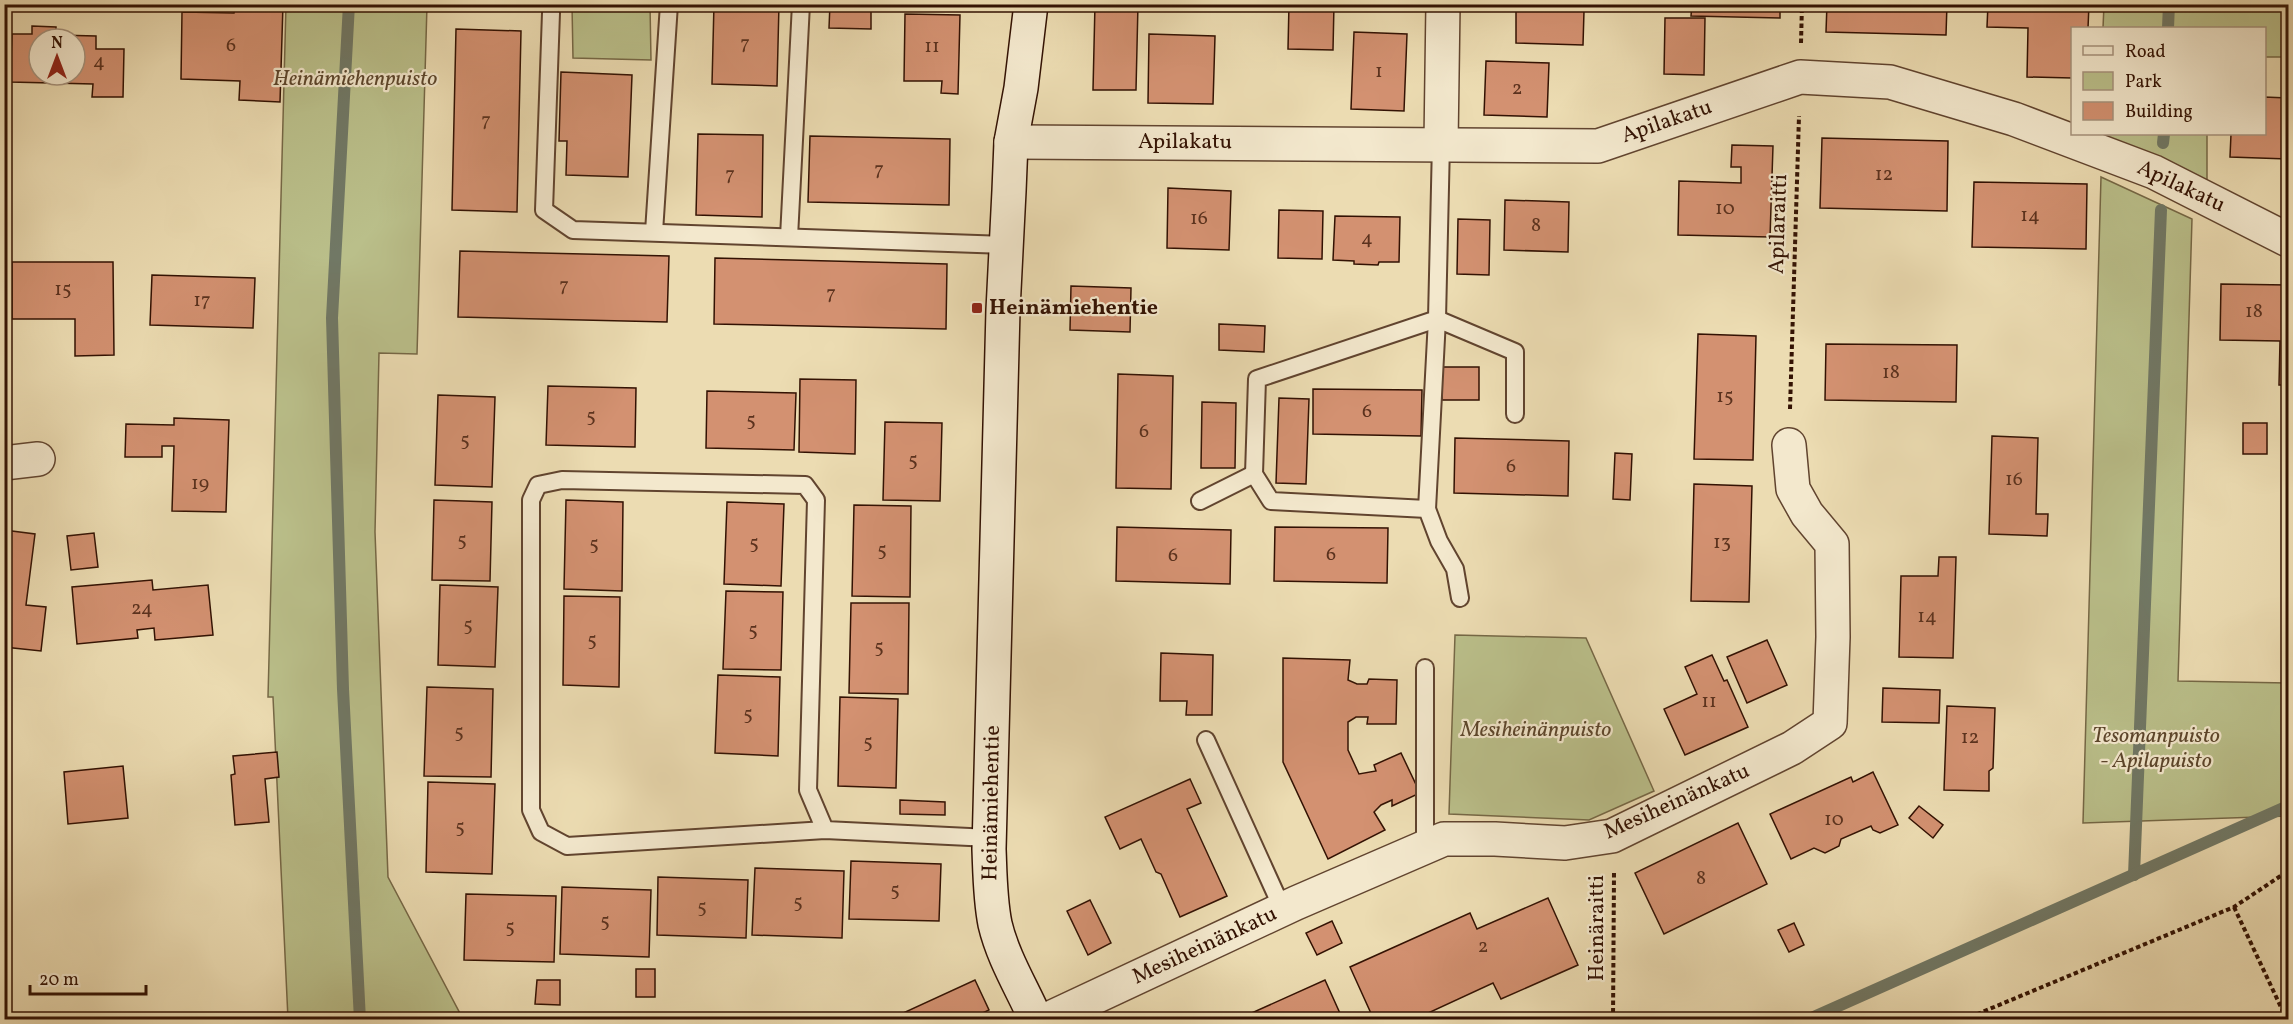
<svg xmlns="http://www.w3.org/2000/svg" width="2293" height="1024" viewBox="0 0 2293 1024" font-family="Vollkorn,serif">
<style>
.green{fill:#babf8a;stroke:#766846;stroke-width:1.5}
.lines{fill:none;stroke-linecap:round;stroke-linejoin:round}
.stream{stroke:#717865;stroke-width:12}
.building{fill:#d39171;stroke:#331203;stroke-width:1.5;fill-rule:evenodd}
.lane-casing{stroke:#61442f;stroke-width:20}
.street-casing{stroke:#61442f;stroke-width:36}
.secondary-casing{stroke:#331203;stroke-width:36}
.path{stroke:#331203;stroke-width:4;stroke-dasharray:4.5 3;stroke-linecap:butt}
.lane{stroke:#f3e8cd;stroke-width:16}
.street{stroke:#f3e8cd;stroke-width:33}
.secondary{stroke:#f3e8cd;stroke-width:33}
.poi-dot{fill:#8f2418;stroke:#f3e8cd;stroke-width:2}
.labels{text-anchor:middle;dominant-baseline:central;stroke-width:4.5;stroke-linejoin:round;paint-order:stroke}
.number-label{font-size:20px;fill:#5b321e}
.park-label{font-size:22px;font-style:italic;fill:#5c462c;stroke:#f3e8cd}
.street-label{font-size:22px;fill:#331203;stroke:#f3e8cd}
.poi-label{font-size:22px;font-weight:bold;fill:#331203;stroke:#f3e8cd;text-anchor:start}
</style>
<rect width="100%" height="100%" fill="#ecdcb2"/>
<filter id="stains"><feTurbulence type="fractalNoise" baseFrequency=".00333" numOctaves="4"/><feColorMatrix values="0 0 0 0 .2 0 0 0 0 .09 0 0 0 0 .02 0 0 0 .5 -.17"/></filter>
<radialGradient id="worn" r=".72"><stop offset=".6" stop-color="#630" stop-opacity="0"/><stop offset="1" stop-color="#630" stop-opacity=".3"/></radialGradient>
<g class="green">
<polygon points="286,5 427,5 417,354 379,353 375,532 388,877 463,1019 288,1019 273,697 268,697"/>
<polygon points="572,5 650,5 651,60 573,58"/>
<polygon points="2104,5 2288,5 2288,57 2265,57 2264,28 2103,28"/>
<polygon points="2099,134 2207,134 2207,183"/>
<polygon points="2101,177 2192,219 2178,681 2288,683 2288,816 2083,823"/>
<polygon points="1455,635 1586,638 1654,791 1589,820 1449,814"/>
</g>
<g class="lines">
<g class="stream">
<polyline points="349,4 332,318 343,689 360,1020"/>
<polyline points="2168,28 2169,4"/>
<polyline points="2163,143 2164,134"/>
<polyline points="2134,875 2161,210"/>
<polyline points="1807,1020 2288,806"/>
</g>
</g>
<g class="building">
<polygon points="235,4 283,4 280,102 239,100 240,81 181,79 182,12 234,13"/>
<polygon points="714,4 779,4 777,86 712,84"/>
<polygon points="830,4 884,4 884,11 871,11 871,29 829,28"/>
<polygon points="1095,4 1138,4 1136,90 1093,90"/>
<polygon points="1289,4 1334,4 1333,50 1288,49"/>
<polygon points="1692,4 1780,4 1780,18 1691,16"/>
<polygon points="1827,4 1947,4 1946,35 1826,32"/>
<polygon points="1988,4 2089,4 2088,28 2072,28 2072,78 2027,77 2028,28 1987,27"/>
<polygon points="1516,10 1584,11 1583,45 1516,43"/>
<polygon points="905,14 960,15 958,94 941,93 942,81 904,81"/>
<polygon points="1665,18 1705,18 1704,75 1664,74"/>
<path d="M32 26 56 27V35L96 36V49H124L123 97H92L93 84 10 82 12 34H32ZM39 39H75V75H39Z"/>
<polygon points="456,29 521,31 517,212 452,210"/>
<polygon points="1354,32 1407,34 1404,111 1351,109"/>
<polygon points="1149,34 1215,36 1213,104 1148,103"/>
<polygon points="1486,61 1549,63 1547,117 1484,115"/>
<polygon points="561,72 632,75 628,177 566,175 567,141 559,141"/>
<polygon points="2264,97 2288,98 2288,159 2230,157 2231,134 2264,134"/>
<polygon points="698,134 763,135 762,217 696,215"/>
<polygon points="810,136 950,139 949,205 808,202"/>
<polygon points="1822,138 1948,141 1947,211 1820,208"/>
<polygon points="1732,145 1773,146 1770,237 1678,235 1679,181 1741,183 1741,167 1731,167"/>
<polygon points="1974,182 2087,184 2086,249 1972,247"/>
<polygon points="1168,188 1231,191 1229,250 1167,248"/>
<polygon points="1505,200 1569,202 1568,252 1504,250"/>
<polygon points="1279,210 1323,211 1322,259 1278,258"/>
<polygon points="1335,216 1400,217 1399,262 1379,262 1378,265 1354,264 1354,261 1333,260"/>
<polygon points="1458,219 1490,220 1489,275 1457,274"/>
<polygon points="460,251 669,256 667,322 458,317"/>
<polygon points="715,258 947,264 946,329 714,324"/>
<polygon points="12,262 113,262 114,355 75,356 75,319 12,319"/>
<polygon points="152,275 255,278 253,328 150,325"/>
<polygon points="2221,284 2288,285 2288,385 2279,385 2280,341 2220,340"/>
<polygon points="1071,286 1131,288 1130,332 1070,330"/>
<polygon points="1219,324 1265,326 1264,352 1219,350"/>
<polygon points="1698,334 1756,336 1753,460 1694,459"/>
<polygon points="1826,344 1957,345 1956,402 1825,400"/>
<rect x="1442" y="367" width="37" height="33"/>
<polygon points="1118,374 1173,376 1171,489 1116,488"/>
<polygon points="800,379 856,380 855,454 799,452"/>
<polygon points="548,386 636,388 635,447 546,445"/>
<polygon points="1313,389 1422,390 1421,436 1313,434"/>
<polygon points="707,391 796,393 794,450 706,448"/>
<polygon points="438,395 495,397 492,487 435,485"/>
<polygon points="1279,398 1309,399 1306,484 1276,483"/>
<polygon points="1202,402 1236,403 1235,468 1201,468"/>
<polygon points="174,418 229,420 226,512 172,511 174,446 162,446 162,457 125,457 126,424 174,425"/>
<polygon points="885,422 942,423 940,501 883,500"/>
<rect x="2243" y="423" width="24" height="31"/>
<polygon points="1992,436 2038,438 2036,514 2048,514 2047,536 1989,534"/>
<polygon points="2288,436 2288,533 2287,533"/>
<polygon points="1455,438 1569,441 1568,496 1454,493"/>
<polygon points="1615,453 1632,454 1630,500 1613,499"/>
<polygon points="1694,484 1752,486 1749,602 1691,601"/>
<polygon points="434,500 492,502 490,581 432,580"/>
<polygon points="566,500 623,502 622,591 564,589"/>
<polygon points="727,502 784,504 781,586 724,584"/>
<polygon points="854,505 911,506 910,597 852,596"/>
<polygon points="1117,527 1231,530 1230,584 1116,581"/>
<polygon points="1275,527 1388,528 1387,583 1274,581"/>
<polygon points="4,530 35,534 26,605 46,607 41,651 4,647"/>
<polygon points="94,533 98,567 71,570 67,536"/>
<polygon points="2288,556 2288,674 2285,674"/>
<polygon points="1939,557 1956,557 1953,658 1899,657 1901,576 1938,576"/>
<polygon points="152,580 153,590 208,585 213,635 155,640 154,628 137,630 138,638 77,644 72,587"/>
<polygon points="440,585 498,587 495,667 438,665"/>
<polygon points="726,591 783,592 781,670 723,669"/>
<polygon points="564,596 620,597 619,687 563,685"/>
<polygon points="851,603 909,603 908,694 849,693"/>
<polygon points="1767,640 1787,685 1747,703 1727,657"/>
<polygon points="1161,653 1213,655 1212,715 1186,715 1187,701 1160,701"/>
<polygon points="1712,655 1724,681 1727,680 1748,727 1685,755 1664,709 1697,694 1685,667"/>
<polygon points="1283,658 1350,660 1348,680 1357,684 1367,684 1369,679 1397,680 1396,724 1367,724 1368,717 1356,717 1348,722 1348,750 1359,774 1376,771 1374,765 1401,753 1420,793 1392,806 1392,800 1381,805 1374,812 1385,830 1328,859 1283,762"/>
<polygon points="718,675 780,677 778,756 715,753"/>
<polygon points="427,687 493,689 491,777 424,776"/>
<polygon points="1883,688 1940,690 1939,723 1882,722"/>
<polygon points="840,697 898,699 896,788 838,786"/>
<polygon points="1947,706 1995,708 1993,768 1989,771 1989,791 1944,790"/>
<polygon points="277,752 279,777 265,779 269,822 235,825 231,775 235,774 233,756"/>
<polygon points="123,766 128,818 68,824 64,772"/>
<polygon points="1873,772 1898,825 1880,833 1873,830 1871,826 1841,839 1839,846 1825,853 1814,848 1791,859 1770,814 1851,777 1853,782"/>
<polygon points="1190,779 1201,803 1187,809 1227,896 1180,917 1161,874 1156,872 1141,839 1120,849 1105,817"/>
<polygon points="428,782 495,784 492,874 426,872"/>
<polygon points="900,800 945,802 945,815 900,814"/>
<polygon points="1919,806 1943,825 1933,838 1909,818"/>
<polygon points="1738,823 1767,884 1664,934 1635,873"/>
<polygon points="851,861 941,864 939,921 849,919"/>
<polygon points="755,868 844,871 842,938 752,935"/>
<polygon points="658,877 748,880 746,938 657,935"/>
<polygon points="562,887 651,890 649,957 560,954"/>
<polygon points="466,894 556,896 554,962 464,960"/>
<polygon points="1548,898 1578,965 1501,999 1493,983 1413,1020 1374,1020 1350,967 1470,913 1477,929"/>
<polygon points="1090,900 1111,943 1088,955 1067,911"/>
<polygon points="1332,921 1342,943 1317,955 1306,933"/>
<polygon points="1794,923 1804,945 1789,952 1778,930"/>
<rect x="636" y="969" width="19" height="28"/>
<polygon points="537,980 560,980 560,1005 535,1004"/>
<polygon points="975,980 989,1010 968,1020 888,1020"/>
<polygon points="1325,980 1343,1020 1236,1020"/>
<polygon points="798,1014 798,1020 744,1020"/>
</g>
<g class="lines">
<defs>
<g id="lane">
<polyline points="551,13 544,210 573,230 1006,245"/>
<polyline points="1441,143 1437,319 1257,379 1254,474 1271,501 1427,509 1439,541 1455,569 1460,598"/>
<polyline points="654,232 669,4"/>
<polyline points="789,237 801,4"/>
<polyline points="1200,501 1254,474"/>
<polyline points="1427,509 1437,319 1515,352 1515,414"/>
<polyline points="1206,740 1283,910"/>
<polyline points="825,830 808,790 816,500 805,485 562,480 538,485 531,500 531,810 541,832 567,846 825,830 990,838"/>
<polyline points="1425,847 1425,668"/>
</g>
<g id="street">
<polyline points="1011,142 1598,146 1800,77 1890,82 2014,119 2154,172 2288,240"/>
<polyline points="1441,143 1443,4"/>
<polyline points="4,463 38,459"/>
<polyline points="1046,1020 1296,903 1444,839 1495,839 1565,843 1612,836 1792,748 1830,723 1833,637 1832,544 1807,514 1793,489 1789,445"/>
</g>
<path id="secondary" d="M1031 4 1021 88 1011 142 1009 191 1003 310 989 849C990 874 990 899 995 924 1003 958 1022 988 1036 1020"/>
</defs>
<use href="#lane" class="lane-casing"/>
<use href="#street" class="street-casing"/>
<use href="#secondary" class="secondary-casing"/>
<g class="path">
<polyline points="1801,43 1802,4"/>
<polyline points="1790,409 1799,116"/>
<polyline points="2234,907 2287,1020"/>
<polyline points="1613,1020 1614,873"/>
<polyline points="1963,1020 2234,907 2288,871"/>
</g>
<use href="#lane" class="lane"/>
<use href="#street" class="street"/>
<use href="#secondary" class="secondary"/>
</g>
<rect class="poi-dot" x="971" y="302" width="12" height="12" rx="3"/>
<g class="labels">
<g class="number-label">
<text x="745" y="44">7</text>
<text x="231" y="46">6</text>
<text x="932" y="47">11</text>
<text x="99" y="62">4</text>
<text x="1379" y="72">1</text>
<text x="1517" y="89">2</text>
<text x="486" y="121">7</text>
<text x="879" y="170">7</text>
<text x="730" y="175">7</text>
<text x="1884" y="175">12</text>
<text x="1725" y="209">10</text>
<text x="2030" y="216">14</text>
<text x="1199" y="219">16</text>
<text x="1536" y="226">8</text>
<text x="1367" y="239">4</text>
<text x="564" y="286">7</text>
<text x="63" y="290">15</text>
<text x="831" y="294">7</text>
<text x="202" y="301">17</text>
<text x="2254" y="312">18</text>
<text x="1891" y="373">18</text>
<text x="1725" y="397">15</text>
<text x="1367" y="412">6</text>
<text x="591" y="417">5</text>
<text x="751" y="421">5</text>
<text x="1144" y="432">6</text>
<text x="465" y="441">5</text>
<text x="913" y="461">5</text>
<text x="1511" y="467">6</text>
<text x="2014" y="480">16</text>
<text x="200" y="484">19</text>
<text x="462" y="541">5</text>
<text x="1722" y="543">13</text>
<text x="754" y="544">5</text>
<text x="594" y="545">5</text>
<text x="882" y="551">5</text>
<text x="1331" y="555">6</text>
<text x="1173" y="556">6</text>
<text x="142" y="609">24</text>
<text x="1927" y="617">14</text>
<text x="468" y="626">5</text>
<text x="753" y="631">5</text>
<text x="592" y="641">5</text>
<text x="879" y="648">5</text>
<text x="1709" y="702">11</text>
<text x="748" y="715">5</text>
<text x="459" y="733">5</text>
<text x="1970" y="738">12</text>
<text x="868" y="743">5</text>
<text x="1834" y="820">10</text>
<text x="460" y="828">5</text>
<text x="1701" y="879">8</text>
<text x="895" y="891">5</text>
<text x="798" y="903">5</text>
<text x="702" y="908">5</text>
<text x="605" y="922">5</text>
<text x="510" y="928">5</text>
<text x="1483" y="947">2</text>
</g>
<g class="park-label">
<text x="355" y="79">Heinämiehenpuisto</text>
<text x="1536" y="730">Mesiheinänpuisto</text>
<text x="2156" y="736">Tesomanpuisto<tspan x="2156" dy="25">- Apilapuisto</tspan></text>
</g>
<g class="street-label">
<text transform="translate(1667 122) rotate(-19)">Apilakatu</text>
<text x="1185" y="142">Apilakatu</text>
<text transform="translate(2181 187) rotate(25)">Apilakatu</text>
<text transform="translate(1779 224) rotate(-88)">Apilaraitti</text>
<text transform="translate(1677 802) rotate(-24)">Mesiheinänkatu</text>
<text transform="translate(992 803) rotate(-89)">Heinämiehentie</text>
<text transform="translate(1597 928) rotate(-90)">Heinäraitti</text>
<text transform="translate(1205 946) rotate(-25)">Mesiheinänkatu</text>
</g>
<g class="poi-label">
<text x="989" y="308">Heinämiehentie</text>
</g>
</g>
<rect width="2293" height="1024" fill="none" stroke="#ecdcb2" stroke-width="24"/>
<rect x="6" y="6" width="2281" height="1012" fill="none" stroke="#331203" stroke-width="3"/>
<rect x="12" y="12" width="2269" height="1000" fill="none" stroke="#331203" stroke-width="1.5"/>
<rect x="2071" y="27" width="195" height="108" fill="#f3e8cd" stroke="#a6927c" stroke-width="1.5"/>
<rect x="2083" y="46" width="30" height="9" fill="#f3e8cd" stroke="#a6927c" stroke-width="1.5"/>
<text x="2125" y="57" font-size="18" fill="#331203">Road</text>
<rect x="2083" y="72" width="30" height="18" fill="#babf8a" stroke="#a6927c" stroke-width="1.5"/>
<text x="2125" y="87" font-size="18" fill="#331203">Park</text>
<rect x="2083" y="102" width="30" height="18" fill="#d39171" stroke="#a6927c" stroke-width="1.5"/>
<text x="2125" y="117" font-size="18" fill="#331203">Building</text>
<g transform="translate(57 57)"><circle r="28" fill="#f3e8cd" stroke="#a6927c" stroke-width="1.5"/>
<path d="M0-4.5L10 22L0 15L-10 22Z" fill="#8f2418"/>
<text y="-9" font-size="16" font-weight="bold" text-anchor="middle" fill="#331203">N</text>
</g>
<path d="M30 985v9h116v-9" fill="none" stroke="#331203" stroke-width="3"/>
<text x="39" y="985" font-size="18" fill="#331203" stroke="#f3e8cd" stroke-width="4.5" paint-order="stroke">20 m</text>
<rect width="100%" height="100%" filter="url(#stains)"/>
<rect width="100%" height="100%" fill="url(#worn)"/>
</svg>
